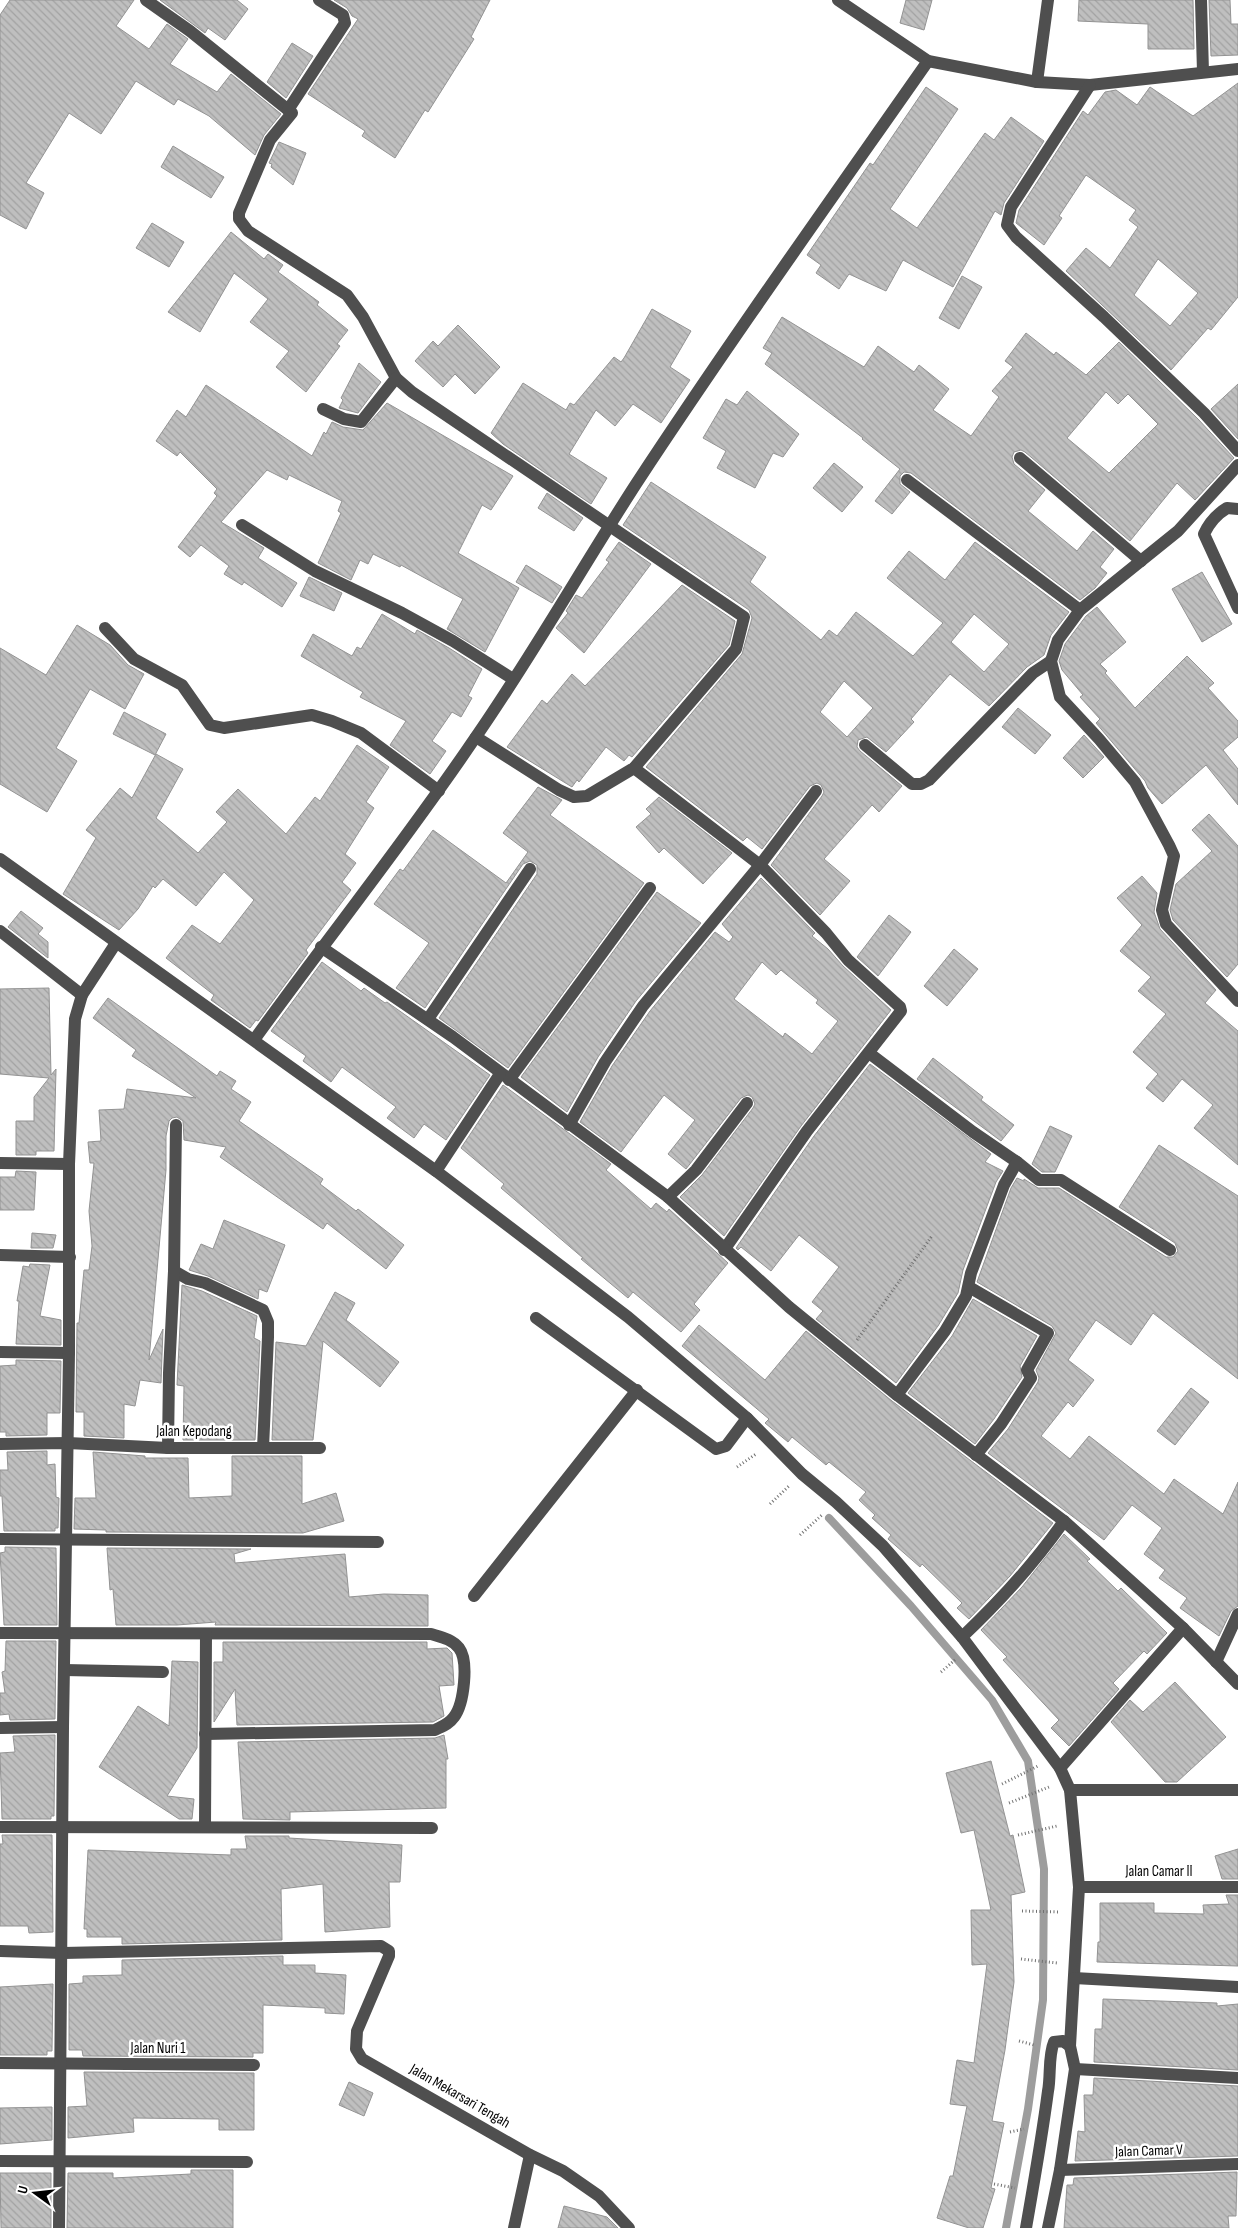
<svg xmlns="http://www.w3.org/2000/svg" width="1238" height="2228" viewBox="0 0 1238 2228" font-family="'Sofia Sans Condensed',sans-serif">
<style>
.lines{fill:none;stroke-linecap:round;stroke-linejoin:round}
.stream{stroke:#9d9d9d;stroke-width:8}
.building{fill:url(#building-back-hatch);stroke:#939393;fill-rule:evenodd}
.path{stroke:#717171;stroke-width:3;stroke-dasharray:1 2.5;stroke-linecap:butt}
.minor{stroke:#4f4f4f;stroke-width:12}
.labels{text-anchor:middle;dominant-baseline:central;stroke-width:5;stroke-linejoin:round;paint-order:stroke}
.street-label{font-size:15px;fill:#000;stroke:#fff}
</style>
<defs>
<pattern id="building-back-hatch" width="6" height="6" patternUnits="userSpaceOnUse" patternTransform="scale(1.25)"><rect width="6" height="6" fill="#bfbfbf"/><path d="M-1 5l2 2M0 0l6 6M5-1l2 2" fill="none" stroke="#a2a2a2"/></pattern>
</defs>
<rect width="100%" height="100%" fill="#fff"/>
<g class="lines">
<polyline class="stream" points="829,1518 911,1606 992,1700 1028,1761 1044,1869 1043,2000 1028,2109 1006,2228"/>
</g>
<g class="building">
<polygon points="10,0 134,0 116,26 149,49 167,24 188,39 170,64 217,92 231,74 281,114 264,135 255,155 209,116 178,99 174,105 136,81 101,134 69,113 26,183 44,193 26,229 0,215 0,15"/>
<polygon points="160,0 237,0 248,9 225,40 208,28 205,33"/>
<polygon points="334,0 490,0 471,37 474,39 428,112 425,110 395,158 362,136 365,131 308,94 358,19 352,16 347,8"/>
<polygon points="906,0 932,0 924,30 900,23"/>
<polygon points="1079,0 1193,0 1194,49 1148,49 1148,24 1078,21"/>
<polygon points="1209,0 1230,0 1231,24 1238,24 1238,55 1211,56"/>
<polygon points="292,43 313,56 286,98 267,82"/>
<path d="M1238 83V297L1211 330 1208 328 1171 370 1066 271 1086 248 1110 268 1138 227 1129 220 1136 210 1086 175 1059 216 1062 218 1044 245 1016 223 1019 210 1083 111 1088 115 1105 92 1116 90 1137 105 1150 87 1193 116ZM1158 259 1198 293 1170 326 1134 295Z"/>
<polygon points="926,87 958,109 890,209 917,228 985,133 994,140 1011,117 1044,141 1004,203 1001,215 995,211 953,287 903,260 886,291 849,274 839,289 816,273 821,265 807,255 870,163 873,165"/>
<polygon points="279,142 306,153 293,185 271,167 272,164 269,163"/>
<polygon points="173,146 224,177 211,198 161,167"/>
<polygon points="152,223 184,242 169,267 136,248"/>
<polygon points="231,232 264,259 268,254 283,265 278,272 319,302 317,305 348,330 337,344 340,346 306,392 276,367 289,351 250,322 268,299 234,273 200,332 168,312"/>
<polygon points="962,276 982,287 959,329 939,318"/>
<polygon points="652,309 691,331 670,367 690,380 661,423 633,404 615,426 596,410 569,454 607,478 591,504 503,444 491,433 523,383 566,410 570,403 574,405 614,357 621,362 624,358"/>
<path d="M782 317 864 367 878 346 914 372 919 365 949 389 933 410 971 436 999 397 992 391 1013 367 1005 361 1026 333 1054 355 1056 352 1086 375 1119 342 1198 419 1234 458 1195 500 1177 483 1130 541 1025 452 1021 450 1014 452 1012 457 1014 464 1045 490 1028 511 1077 551 1093 531 1114 549 1100 567 1107 573 1095 588 1080 600 911 473 904 472 900 476V484L910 492 892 514 875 501 900 469 862 439 863 438 765 364 772 353 763 348ZM1106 392 1118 404 1128 394 1158 424 1109 473 1067 438Z"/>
<polygon points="458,325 500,367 475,394 455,374 443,387 415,361 433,341 438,346"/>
<polygon points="359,363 381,382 358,413 339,408 343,400 341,398"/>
<polygon points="1238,384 1238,439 1211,409"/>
<polygon points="206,385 312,456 324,432 326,434 332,422 343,427 363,430 387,403 513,476 491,510 482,505 458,553 519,588 485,652 447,629 463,599 401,565 400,567 373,554 368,564 360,560 351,580 318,563 341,513 338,511 342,501 289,475 287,480 267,470 221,522 264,548 258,558 297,583 282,607 244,582 242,585 224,574 229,566 201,545 190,557 178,547 217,496 214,493 217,489 180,452 177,456 156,441 177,410 186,417"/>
<polygon points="747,391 799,434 783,457 773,453 755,488 717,468 726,451 703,438 726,399 737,405"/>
<polygon points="834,463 863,487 842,512 813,488"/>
<path d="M651 482 766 557 750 582 821 640 829 630 837 636 856 612 913 656 943 623 887 578 909 551 945 580 975 542 1069 612 1051 635 1044 655 1027 667 989 706 950 674 911 719 914 722 886 752 867 737 858 740 857 747 860 751 902 786 879 812 872 805 824 859 850 881 820 915 771 865 822 796 824 792 821 785 817 783 810 786 762 849 747 837 743 841 646 767 742 654 752 618 749 610 623 525ZM974 614 1009 644 984 672 951 642ZM844 681 873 708 847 737 820 712Z"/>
<polygon points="547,493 583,518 574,531 538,508"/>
<polygon points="619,542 651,564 584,653 556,628 568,613 566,611 576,595 582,598 609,562 606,560"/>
<polygon points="526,565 562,587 552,603 516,582"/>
<polygon points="1202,572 1232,624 1202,642 1172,589"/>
<polygon points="309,577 342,593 334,611 300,596"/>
<polygon points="682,585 735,621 729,645 632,757 629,755 624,761 606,747 579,782 577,780 572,787 507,747 542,700 547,704 572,674 585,686"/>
<polygon points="1097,607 1126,642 1100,664 1107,671 1105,673 1135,708 1187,656 1214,683 1208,688 1238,721 1238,737 1223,750 1238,769 1238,805 1206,765 1162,804 1148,788 1145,781 1096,723 1100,719 1080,697 1083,695 1062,670 1059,661 1065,644 1086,616"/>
<polygon points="382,614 415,634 417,630 449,648 482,669 468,696 472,698 461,717 452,712 432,741 446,751 430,774 390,745 406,721 360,697 363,692 301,656 313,634 352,656 357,647 361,649"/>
<polygon points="77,625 110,645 128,665 144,674 125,709 90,689 56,748 77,761 47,812 0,784 0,648 46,675"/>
<polygon points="1018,708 1051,735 1035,754 1002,727"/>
<polygon points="124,712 166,734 155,755 113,734"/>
<polygon points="1084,735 1104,757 1083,778 1063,758"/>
<polygon points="357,745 389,767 366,802 374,808 345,854 356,863 342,882 351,890 306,950 308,953 258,1021 256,1020 250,1028 211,1000 214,995 166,958 192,925 220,944 254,900 224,872 196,906 163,879 155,888 153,886 138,909 119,930 63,894 96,838 86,830 120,788 132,798 156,754 183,769 156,818 198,853 227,822 216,812 238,789 286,834 315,797 320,801"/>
<polygon points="538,787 562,800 550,815 644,883 508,1068 439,1018 537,874 537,865 530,861 523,864 425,1008 396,988 429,943 374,904 400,869 403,871 433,830 506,883 528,852 503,833"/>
<polygon points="659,797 732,853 703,884 664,848 659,853 636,827 651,814 646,809"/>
<polygon points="1209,814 1238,846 1238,964 1227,977 1173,920 1170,910 1176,884 1212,851 1192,830"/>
<polygon points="1142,876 1157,893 1154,912 1160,929 1216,990 1205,1003 1238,1031 1238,1165 1194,1128 1213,1105 1182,1079 1163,1102 1146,1088 1158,1074 1133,1052 1166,1014 1138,991 1151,977 1120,951 1142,925 1117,898"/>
<path d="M761 878 815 933 812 936 828 949 843 966 891 1010 801 1126 724 1236 680 1197 702 1175 753 1108 755 1104 752 1097 748 1095 741 1098 686 1169 668 1154 695 1120 664 1095 621 1152 580 1122 612 1066 650 1011 715 932 729 942 733 937 722 924ZM762 962 776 975 781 970 818 1000 816 1003 838 1021 812 1054 785 1033 783 1037 734 999Z"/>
<polygon points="657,892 701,923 636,1001 598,1057 567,1112 521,1077"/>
<polygon points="21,911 43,928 38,934 48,942 48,958 8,927"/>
<polygon points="889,915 911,932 878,976 857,957"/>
<polygon points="954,949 978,969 947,1006 924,986"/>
<polygon points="322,962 361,991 364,988 385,1003 387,1002 490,1075 446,1140 424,1124 414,1138 387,1118 396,1107 342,1067 331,1082 303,1061 306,1056 271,1031"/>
<polygon points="49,988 51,1075 56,1069 54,1151 36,1151 36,1155 16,1155 16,1121 34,1121 34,1097 49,1078 0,1074 0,989"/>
<polygon points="108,998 217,1076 220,1071 236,1081 231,1089 251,1102 239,1121 323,1179 320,1184 356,1211 358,1209 404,1245 386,1269 327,1223 323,1229 220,1157 226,1147 184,1140 183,1121 177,1117 172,1118 169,1121 166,1136 166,1170 149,1360 163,1329 161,1383 140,1380 135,1406 124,1404 124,1438 84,1436 84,1412 76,1412 77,1323 79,1323 84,1270 89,1270 92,1246 89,1211 94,1163 90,1163 88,1142 101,1141 99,1110 124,1109 127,1089 196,1098 132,1056 136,1050 93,1018"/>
<polygon points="933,1058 983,1097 981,1100 1014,1125 1001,1141 917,1079"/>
<polygon points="870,1064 991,1154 985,1162 1003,1171 996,1182 963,1270 958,1293 938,1326 896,1383 816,1319 823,1311 812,1302 839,1267 799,1235 771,1271 741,1247 738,1250 736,1248 814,1136"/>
<polygon points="503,1085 611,1164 606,1170 651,1209 656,1203 667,1212 669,1209 728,1263 694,1304 700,1310 681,1332 633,1292 628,1298 581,1259 583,1258 501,1188 504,1184 461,1148"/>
<polygon points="1050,1126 1072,1136 1055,1172 1042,1172 1032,1164"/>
<polygon points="1159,1145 1238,1196 1238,1379 1153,1313 1131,1345 1096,1320 1068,1360 1094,1380 1073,1407 1068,1402 1041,1436 1070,1459 1089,1436 1164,1494 1174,1479 1223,1514 1238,1482 1238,1606 1231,1611 1219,1636 1180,1608 1187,1598 1159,1578 1165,1570 1144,1554 1162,1528 1132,1505 1104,1540 988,1453 1008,1429 1038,1382 1039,1378 1036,1370 1056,1333 1052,1326 977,1282 1011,1188 1017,1178 1024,1181 1024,1179 1038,1188 1059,1188 1166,1257 1173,1257 1178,1251 1175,1243 1119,1207"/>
<polygon points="16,1171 36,1172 34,1210 0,1210 0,1177 15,1177"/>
<polygon points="224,1220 285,1245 267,1292 259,1289 258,1299 208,1276 189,1270 201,1244 213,1249"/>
<polygon points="32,1233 56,1235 53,1248 31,1248"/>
<polygon points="30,1264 50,1265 40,1316 61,1320 61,1345 16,1344 19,1301 17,1301 23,1266 29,1267"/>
<polygon points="182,1285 202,1291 257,1316 254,1338 260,1341 255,1440 183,1440 184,1386 177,1385"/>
<polygon points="335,1292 355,1303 346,1320 399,1362 380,1387 323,1341 313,1440 272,1440 276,1342 306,1346"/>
<polygon points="973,1299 1037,1336 1020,1366 1022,1377 994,1419 975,1444 908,1393 952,1336"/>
<polygon points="699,1325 765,1380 806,1331 892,1401 1053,1523 1010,1576 969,1619 957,1608 962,1603 922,1564 920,1567 888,1539 891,1535 872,1518 875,1515 859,1500 866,1492 829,1462 826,1465 792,1437 788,1442 765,1423 769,1419 682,1346"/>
<polygon points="16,1360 61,1361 60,1413 47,1413 47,1435 6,1436 6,1432 0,1432 0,1366 16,1365"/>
<polygon points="1191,1388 1209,1402 1175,1445 1157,1431"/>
<polygon points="47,1451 47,1465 55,1464 56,1497 59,1498 58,1528 55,1528 55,1531 4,1531 2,1496 0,1496 0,1470 8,1470 7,1452"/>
<polygon points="93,1452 145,1456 145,1458 188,1458 189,1498 232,1496 232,1456 302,1456 302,1504 336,1493 344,1521 303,1533 106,1532 106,1530 74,1529 75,1498 96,1498"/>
<polygon points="1064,1534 1090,1559 1087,1561 1118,1591 1121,1588 1167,1633 1147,1654 1144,1651 1113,1683 1119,1689 1069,1746 1051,1728 1059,1720 1003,1660 1007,1657 981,1630 1022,1587"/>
<polygon points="5,1547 56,1548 57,1625 4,1625 0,1553 5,1552"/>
<polygon points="107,1548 251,1549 234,1554 235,1563 345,1554 349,1597 384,1594 428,1595 428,1626 223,1625 215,1625 216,1622 177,1625 116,1625 113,1589 110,1590"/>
<polygon points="6,1641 56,1641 55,1719 10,1720 9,1714 0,1715 0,1693 5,1693 2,1672 5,1671"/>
<polygon points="223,1642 427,1642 427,1649 447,1648 452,1653 454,1685 439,1686 444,1716 433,1722 237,1725 235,1689 214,1722 214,1662 223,1662"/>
<polygon points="172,1661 198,1662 197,1748 167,1796 194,1799 192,1819 179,1819 99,1767 138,1706 169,1726"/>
<polygon points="1175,1682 1226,1737 1177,1782 1165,1782 1111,1722 1130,1700 1143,1712"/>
<polygon points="55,1735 54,1816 51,1816 51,1819 2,1819 0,1753 15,1752 13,1736"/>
<polygon points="444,1735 448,1759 446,1759 446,1808 290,1812 290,1820 243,1819 238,1742 435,1738"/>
<polygon points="991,1761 1010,1836 1013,1835 1025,1892 1011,1895 1014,1982 1005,2050 992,2121 1004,2123 991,2188 995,2189 983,2228 969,2228 937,2218 950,2176 953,2176 967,2106 950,2104 957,2060 974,2063 987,1964 972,1965 971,1910 991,1910 974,1830 961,1833 946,1773"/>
<polygon points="2,1835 52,1835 53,1932 29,1933 28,1926 0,1926 0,1844 3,1844"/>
<polygon points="245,1836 289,1836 289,1838 402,1845 400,1882 389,1882 390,1927 325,1932 323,1884 281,1889 282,1940 122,1944 122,1937 87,1937 87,1929 84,1929 88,1850 231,1855 231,1849 247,1849"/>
<polygon points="1238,1849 1238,1879 1222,1879 1215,1856"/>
<polygon points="1226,1895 1238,1895 1238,1966 1097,1962 1098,1942 1100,1942 1100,1903 1154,1903 1154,1913 1204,1914 1203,1905 1229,1904"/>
<polygon points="283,1956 283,1965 315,1965 315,1973 346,1975 344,2014 325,2013 325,2008 263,2005 263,2053 253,2053 253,2057 83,2056 82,2050 69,2050 69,1984 83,1983 83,1976 122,1975 122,1960"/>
<polygon points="53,1984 52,2051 47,2051 47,2055 0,2055 0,1987"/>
<polygon points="1103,1999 1217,2003 1217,2006 1238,2004 1238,2070 1094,2062 1095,2029 1102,2029"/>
<polygon points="84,2072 254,2073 254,2130 219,2130 219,2119 133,2118 134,2132 68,2138 68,2107 87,2106"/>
<polygon points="1094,2078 1238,2086 1238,2156 1075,2161 1078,2131 1085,2132 1084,2095 1093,2095"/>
<polygon points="349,2082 373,2093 364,2116 339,2105"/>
<polygon points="52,2107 52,2140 0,2144 0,2108"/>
<polygon points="191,2170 233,2170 233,2228 67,2228 68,2173 113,2173 113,2178 191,2174"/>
<polygon points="1237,2172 1236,2216 1228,2216 1229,2228 1064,2228 1067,2185 1073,2185 1074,2178"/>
<polygon points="0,2173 51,2173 51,2228 1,2228"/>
<polygon points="564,2206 607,2217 618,2228 558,2228"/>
</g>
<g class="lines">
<g class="path">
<polyline points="857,1340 932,1236"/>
<polyline points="737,1467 756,1454"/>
<polyline points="770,1504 789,1486"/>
<polyline points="800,1535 823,1514"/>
<polyline points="941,1672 956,1659"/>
<polyline points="1002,1784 1038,1766"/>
<polyline points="1009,1803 1049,1787"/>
<polyline points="1018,1835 1057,1826"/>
<polyline points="1022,1911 1060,1912"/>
<polyline points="1021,1959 1057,1963"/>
<polyline points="1019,2041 1034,2045"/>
<polyline points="1010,2132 1024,2129"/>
<polyline points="994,2184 1015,2188"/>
</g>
<g class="minor">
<polyline points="146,0 190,31 292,113 270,140 239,213 239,219 248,231 347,295 363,317 396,378 412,392 744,617 736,649 634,768 587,796 574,797 559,790 476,737"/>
<polyline points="838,0 928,61 1037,82 1090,85 1238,69"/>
<polyline points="1201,0 1203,72"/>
<polyline points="1037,82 1048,0"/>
<polyline points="1090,85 1011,207 1007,225 1016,237 1104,317 1204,413 1238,451"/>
<polyline points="288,110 345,23 343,15 319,0"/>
<polyline points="323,409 344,419 361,422 396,378"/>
<polyline points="1020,458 1141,561"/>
<polyline points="1238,465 1178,531 1080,610 1058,640 1051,661 1060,697 1099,739 1135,782 1169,845 1174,856 1162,910 1166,924 1238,1001"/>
<polyline points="907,480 1080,610"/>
<path d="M1238 509 1227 508C1217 514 1209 523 1204 534L1238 608"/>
<polyline points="242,525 315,571 402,613 453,641 513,679"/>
<polyline points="105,628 134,659 182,685 210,725 224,728 312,715 332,721 361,733 439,791"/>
<polyline points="865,745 912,784 921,784 929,780 1033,673 1051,661"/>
<polyline points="634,768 760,865 826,933 848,960 900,1007 901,1011 807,1131 724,1250"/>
<polyline points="0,859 436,1171 628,1317 747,1418 802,1474 836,1502 883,1546 962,1637 1060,1768 1070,1790 1079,1887 1070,2046 1075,2069 1060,2170 1048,2228"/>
<polyline points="0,931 82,995"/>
<polyline points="321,947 453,1037 668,1197 789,1307 897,1395 1064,1521 1183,1628 1238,1684"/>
<polyline points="428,1019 530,869"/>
<path d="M254 1040C326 940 404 843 473 741 531 658 581 569 636 484 730 341 830 201 928 61"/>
<polyline points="869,1053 973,1132 1017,1162 1039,1180 1061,1180 1170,1250"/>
<polyline points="509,1080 650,888"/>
<polyline points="569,1125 605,1062 643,1006 760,865 816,791"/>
<polyline points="0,1163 69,1164"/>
<polyline points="436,1171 500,1074"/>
<polyline points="668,1197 696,1170 747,1103"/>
<polyline points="0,1255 70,1257"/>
<polyline points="174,1271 188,1279 205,1283 263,1310 268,1322 268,1337 263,1448"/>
<polyline points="969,1287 1048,1333 1027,1370 1031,1378 1001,1424 976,1455"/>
<polyline points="536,1318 716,1449 726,1446 747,1418"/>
<polyline points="0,1352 69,1353"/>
<polyline points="897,1395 945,1331 966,1296 971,1273 1004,1185 1017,1162"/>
<polyline points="0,1444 68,1443 168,1448 320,1448"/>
<polyline points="168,1448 169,1373 174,1271 176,1125"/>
<polyline points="0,1539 378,1542"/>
<polyline points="474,1596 637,1390"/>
<path d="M0 1633 431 1634C441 1637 452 1639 459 1648 469 1661 464 1704 454 1717 449 1724 443 1726 435 1730L205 1734"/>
<path d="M962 1637C1000 1601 1034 1564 1064 1521"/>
<polyline points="1216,1662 1238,1614"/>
<polyline points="64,1670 163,1672"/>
<polyline points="0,1728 63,1727"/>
<polyline points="1060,1768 1183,1628"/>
<polyline points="1070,1790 1238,1790"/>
<polyline points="0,1827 432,1828"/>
<polyline points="205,1827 206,1634"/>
<polyline points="1079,1887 1238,1887"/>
<polyline points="0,1951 63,1953 381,1946 389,1951 389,1956 357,2031 356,2049 362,2059 530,2155 563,2171 599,2196 629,2228"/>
<polyline points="1074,1978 1238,1987"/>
<polyline points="0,2063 254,2065"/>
<polyline points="1075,2069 1238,2078"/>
<polyline points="0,2161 247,2162"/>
<polyline points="1060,2170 1238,2164"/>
<polyline points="59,2228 63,1727 69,1353 69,1164 75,1019 82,995 116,943"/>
<polyline points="514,2228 530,2155"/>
<path d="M1026 2228C1034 2182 1042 2137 1048 2091 1051 2076 1048 2056 1054 2042L1063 2041 1070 2046"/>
</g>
</g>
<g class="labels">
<g class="street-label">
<text x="194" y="1431">Jalan Kepodang</text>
<text x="1159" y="1871">Jalan Camar II</text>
<text x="158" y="2048">Jalan Nuri 1</text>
<text transform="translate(460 2096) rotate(30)">Jalan Mekarsari Tengah</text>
<text transform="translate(1149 2151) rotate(-2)">Jalan Camar V</text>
</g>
</g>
<g transform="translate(35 2193) rotate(285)" stroke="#ffffff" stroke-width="4" paint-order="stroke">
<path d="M0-4L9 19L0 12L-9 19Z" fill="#000000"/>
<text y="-8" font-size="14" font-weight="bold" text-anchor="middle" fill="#000000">U</text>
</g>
</svg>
